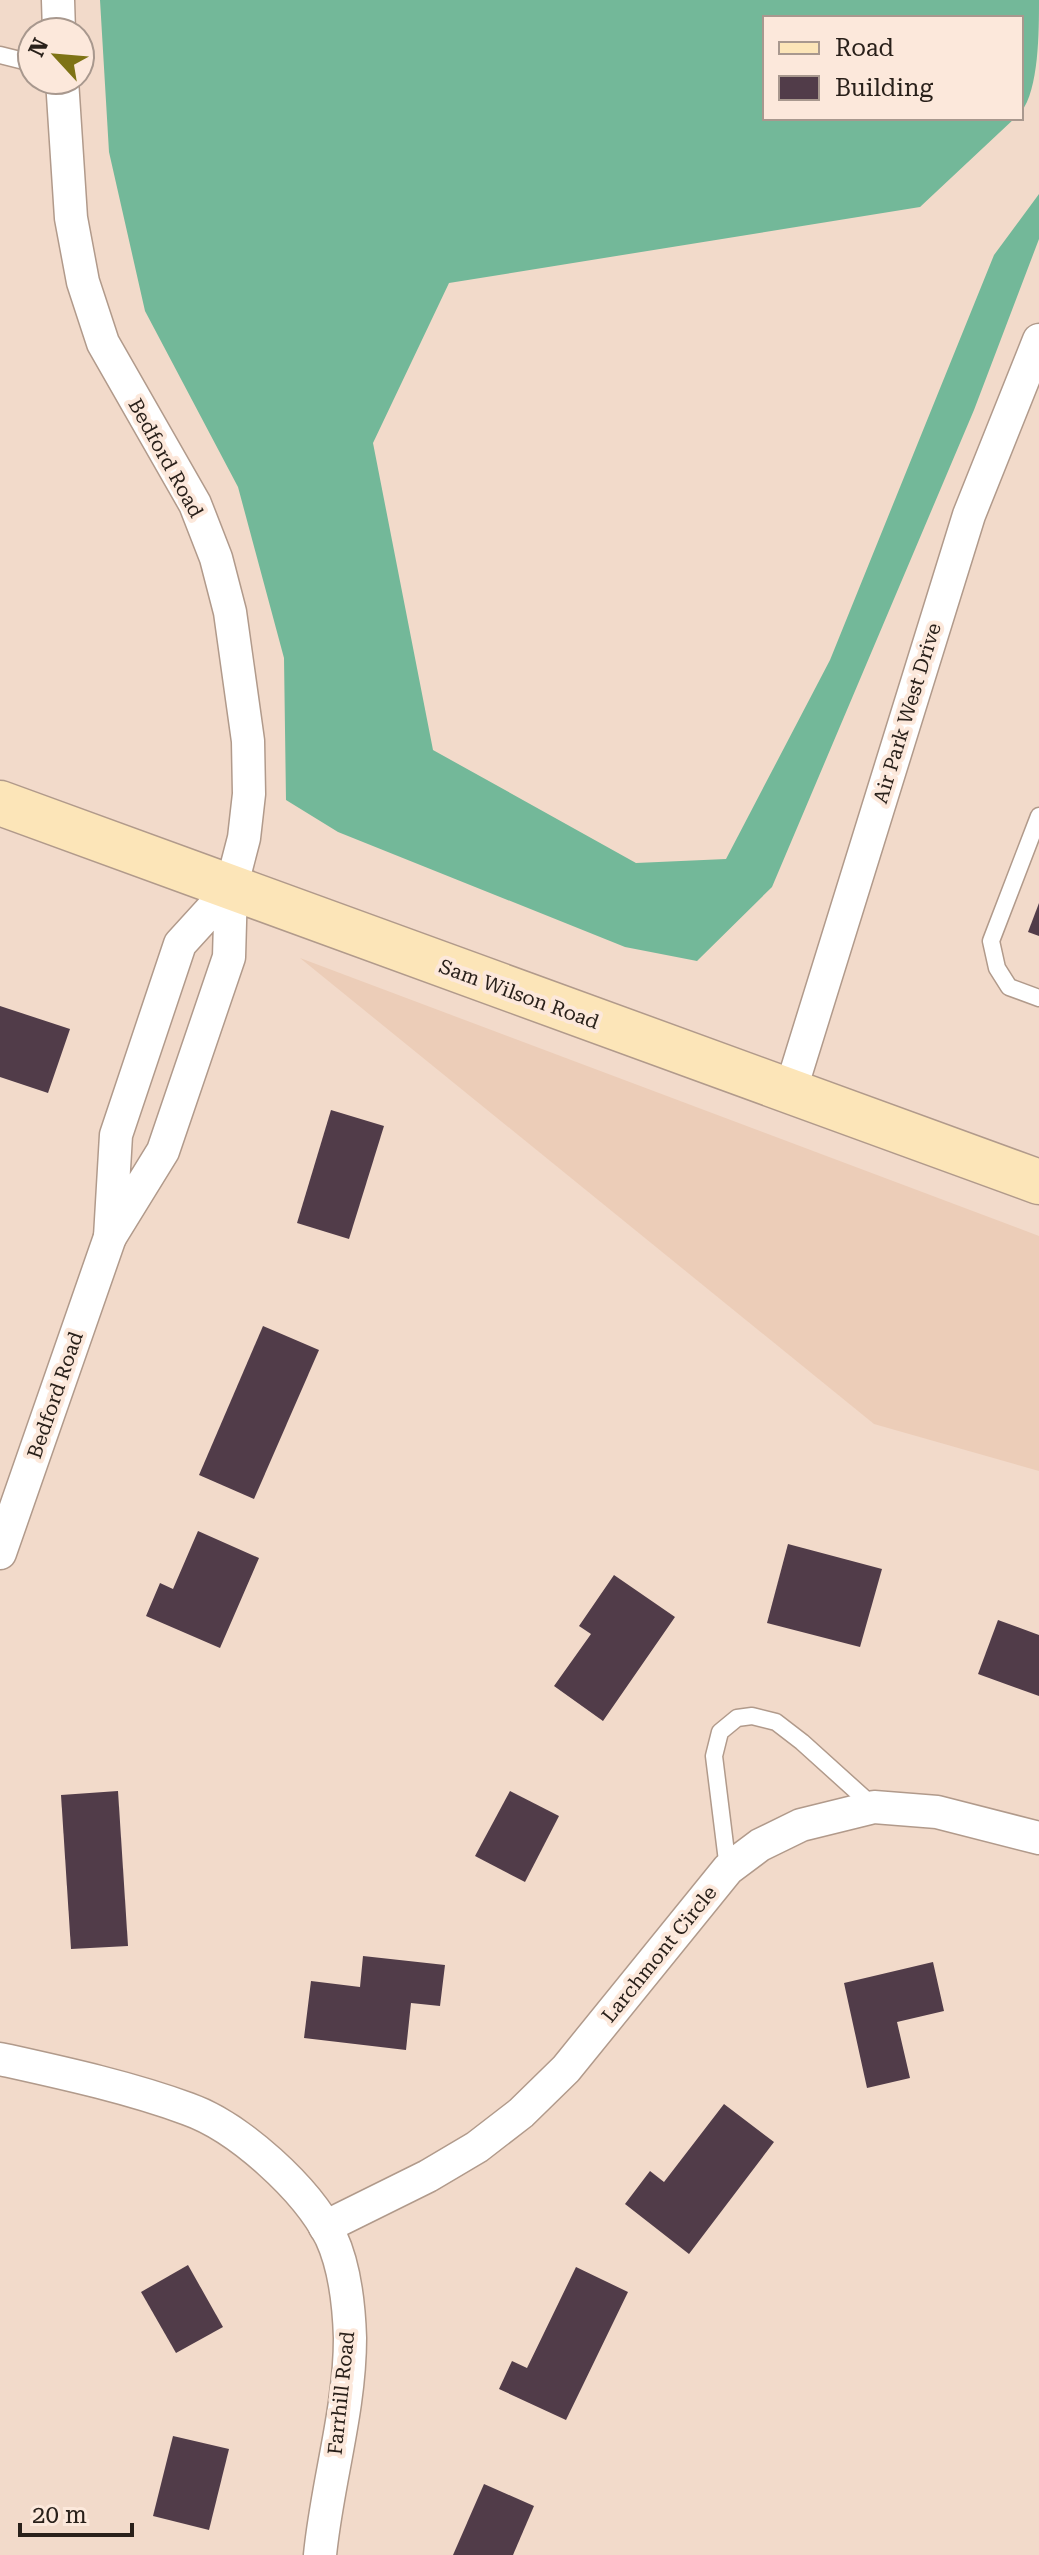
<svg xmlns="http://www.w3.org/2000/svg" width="1039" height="2555" viewBox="0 0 1039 2555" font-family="'Roboto Serif',serif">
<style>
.built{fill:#eccdb8}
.forest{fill:#73b899}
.building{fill:#513c49}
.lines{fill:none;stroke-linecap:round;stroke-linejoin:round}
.lane-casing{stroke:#b19a8b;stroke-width:19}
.street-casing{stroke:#b19a8b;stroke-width:35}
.secondary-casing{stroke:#b19a8b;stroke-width:47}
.lane{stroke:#fff;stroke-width:16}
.street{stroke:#fff;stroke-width:32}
.secondary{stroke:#fce5b8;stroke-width:44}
.labels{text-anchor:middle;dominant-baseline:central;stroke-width:8;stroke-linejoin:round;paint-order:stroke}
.street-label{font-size:20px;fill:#29201a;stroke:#fce8db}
</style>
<rect width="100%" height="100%" fill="#f2daca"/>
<polygon class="built" points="300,958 1039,1236 1039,1471 874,1424"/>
<path class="forest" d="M100 0H1039C1039 31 1039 90 1021 112V18H765V118H1015L920 207 449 283 373 443 433 750 636 863 726 859 830 660 994 255 1039 194V239L974 410 772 887 697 961 625 947 338 832 286 800 284 658 238 487 145 311 109 152Z"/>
<g class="building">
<polygon points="1039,903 1039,936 1028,932"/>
<polygon points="0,1006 70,1029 48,1093 0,1077"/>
<polygon points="331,1110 384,1126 349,1239 297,1223"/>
<polygon points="263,1326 319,1350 254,1499 199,1475"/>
<polygon points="198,1531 259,1558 220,1648 146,1616 160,1583 173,1589"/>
<polygon points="788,1544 882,1569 860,1647 767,1623"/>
<polygon points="614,1575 675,1617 603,1721 554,1686 591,1634 579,1626"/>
<polygon points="998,1620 1039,1635 1039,1696 978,1674"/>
<polygon points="118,1791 128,1946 71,1949 61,1795"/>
<polygon points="510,1791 559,1816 525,1882 475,1856"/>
<polygon points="363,1956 445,1965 440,2006 411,2003 406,2050 304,2038 311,1981 360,1987"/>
<polygon points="933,1962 944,2011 897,2022 910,2078 867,2088 844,1983"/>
<polygon points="724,2104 774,2142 689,2254 625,2204 650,2171 664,2182"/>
<polygon points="188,2265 223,2327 176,2353 141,2292"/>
<polygon points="576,2267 628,2292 566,2420 499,2389 512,2361 527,2368"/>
<polygon points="173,2436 229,2449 209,2530 153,2516"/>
<polygon points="484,2484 534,2506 513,2555 453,2555"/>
</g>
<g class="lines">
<defs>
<g id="lane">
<polyline points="0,55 32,63"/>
<polyline points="1039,816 991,941 997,968 1009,987 1039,998"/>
<polyline points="728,1869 714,1756 720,1732 737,1718 752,1716 776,1722 802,1742 874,1807"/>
</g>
<g id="street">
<polyline points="58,0 59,32"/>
<polyline points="62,80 71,218 83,282 103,343 195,504 216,558 230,612 248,741 249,794 244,838 231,888 229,957 163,1151 110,1237 116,1135 180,944 231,888"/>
<polyline points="790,1092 969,515 1039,340"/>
<polyline points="0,1553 110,1237"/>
<path d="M0 2059C63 2073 128 2087 188 2109 239 2127 307 2189 331 2237 345 2267 349 2306 350 2338 350 2411 327 2483 320 2555"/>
<polyline points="325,2227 428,2176 477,2147 521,2113 566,2069 728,1869 760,1845 801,1825 874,1807 937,1812 1039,1838"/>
</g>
<polyline id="secondary" points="0,803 1039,1182"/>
</defs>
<use href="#lane" class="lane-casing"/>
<use href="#street" class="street-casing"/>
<use href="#secondary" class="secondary-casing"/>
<use href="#lane" class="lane"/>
<use href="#street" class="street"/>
<use href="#secondary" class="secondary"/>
</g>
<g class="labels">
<g class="street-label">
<text transform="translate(166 458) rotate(61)">Bedford Road</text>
<text transform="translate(907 713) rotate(-73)">Air Park West Drive</text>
<text transform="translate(519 994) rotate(20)">Sam Wilson Road</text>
<text transform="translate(55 1395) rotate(-71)">Bedford Road</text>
<text transform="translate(659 1954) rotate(-51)">Larchmont Circle</text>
<text transform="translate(341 2393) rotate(-84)">Farrhill Road</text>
</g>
</g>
<rect x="763" y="16" width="260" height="104" fill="#fce8db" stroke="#a8988e" stroke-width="2"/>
<rect x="779" y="42" width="40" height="12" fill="#fce5b8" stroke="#a8988e" stroke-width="2"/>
<text x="835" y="56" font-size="24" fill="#29201a">Road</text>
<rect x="779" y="76" width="40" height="24" fill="#513c49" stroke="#a8988e" stroke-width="2"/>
<text x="835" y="96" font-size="24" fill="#29201a">Building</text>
<g transform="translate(56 56) rotate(296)"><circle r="38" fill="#fce8db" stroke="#a8988e" stroke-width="2"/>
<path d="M0-6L14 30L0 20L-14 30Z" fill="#7e7315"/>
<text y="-12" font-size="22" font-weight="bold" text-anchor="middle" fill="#29201a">N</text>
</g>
<path d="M20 2523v12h112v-12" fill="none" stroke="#29201a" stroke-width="4"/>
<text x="32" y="2523" font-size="24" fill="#29201a" stroke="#fce8db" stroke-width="6" paint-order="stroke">20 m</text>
</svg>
